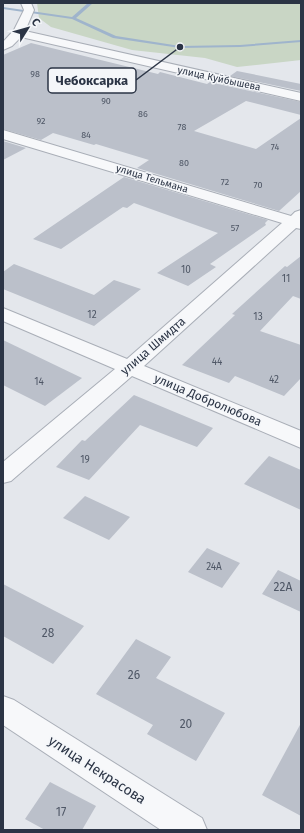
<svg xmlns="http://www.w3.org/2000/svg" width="304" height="833" viewBox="0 0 304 833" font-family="'Fira Sans',sans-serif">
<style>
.green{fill:#c9d6c5}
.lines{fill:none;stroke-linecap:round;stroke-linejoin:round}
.stream{fill:#9fb4cc;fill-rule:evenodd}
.building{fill:#bbc0ca}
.minor-casing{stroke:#a9aeb7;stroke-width:2}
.minor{fill:#f7f8fa;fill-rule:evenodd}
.labels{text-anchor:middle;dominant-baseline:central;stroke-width:3;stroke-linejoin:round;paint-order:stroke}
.far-number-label{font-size:9px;fill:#4f5766}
.far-street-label{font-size:10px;fill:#2b3445;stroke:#f4f6f9}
.number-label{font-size:10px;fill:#4f5766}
.street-label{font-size:12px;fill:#2b3445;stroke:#f4f6f9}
.near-number-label{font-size:12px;fill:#4f5766}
.near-street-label{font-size:14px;fill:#2b3445;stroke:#f4f6f9}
.leader{fill:none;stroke:#2b3445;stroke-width:1.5}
.callout-dot{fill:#2b3445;stroke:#f4f6f9;stroke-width:1.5}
.callout{fill:#f4f6f9;stroke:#2b3445;stroke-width:1.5}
.callout-label{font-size:13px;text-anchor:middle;font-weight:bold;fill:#2b3445}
</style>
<rect width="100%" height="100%" fill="#e4e7ec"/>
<polygon class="green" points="35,3 301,3 301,60 237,67 205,58 132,50 51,27 39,18 37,3"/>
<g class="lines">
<polygon class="stream" points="88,3 93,3 76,18 116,36 180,46 240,45 301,40 301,42 240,47 180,48 113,38 72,19 3,9 3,7 72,17"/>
</g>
<g class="building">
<polygon points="31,43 158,74 160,72 207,84 210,82 218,84 301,102 301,115 246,101 194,131 256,149 301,118 301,191 279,211 137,168 149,160 96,144 94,145 53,133 41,140 3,129 3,55"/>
<polygon points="237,71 301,84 301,91 230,76"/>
<polygon points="3,141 26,148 3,160"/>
<polygon points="124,177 268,220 265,223 266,225 210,264 216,267 188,286 157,273 218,233 134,203 127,208 123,207 61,249 33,239"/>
<polygon points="301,256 301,299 293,296 260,331 301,345 301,378 284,396 235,376 229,383 182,365 235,315 232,314 285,266 287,267"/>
<polygon points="14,264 94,295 114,280 141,289 94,326 3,289 3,272"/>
<polygon points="3,340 82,378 45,406 3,385"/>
<polygon points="134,395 213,428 197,447 140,425 89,480 56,467 82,440 85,441"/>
<polygon points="269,456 301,470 301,510 244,484"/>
<polygon points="85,496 130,517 109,540 63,518"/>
<polygon points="207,548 240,563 222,588 188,572"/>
<polygon points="278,570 301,581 301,612 262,594"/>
<polygon points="3,584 84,626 53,664 3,636"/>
<polygon points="136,639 171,657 156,678 225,713 196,761 147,734 153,725 96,694"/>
<polygon points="301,723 301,816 262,795"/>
<polygon points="50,782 96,806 82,830 45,830 25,819"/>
</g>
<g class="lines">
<defs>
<g id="minor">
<polygon points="21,3 31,3 34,10 25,31 301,93 301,101 21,37 12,46 3,50 3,42 14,30 24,10"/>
<polygon points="3,130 291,216 295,212 301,210 301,229 296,228 144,366 301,431 301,448 132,376 11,481 3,483 3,462 115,369 3,321 3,308 127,359 282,223 3,139"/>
<polygon points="3,696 14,700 202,818 207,830 161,830 3,725"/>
</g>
</defs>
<use href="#minor" class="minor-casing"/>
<use href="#minor" class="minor"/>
</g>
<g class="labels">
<g class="far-number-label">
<text x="35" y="74">98</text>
<text x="106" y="101">90</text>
<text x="143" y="114">86</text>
<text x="41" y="121">92</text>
<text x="182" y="127">78</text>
<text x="86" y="135">84</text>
<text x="275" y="147">74</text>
<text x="184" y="163">80</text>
<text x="225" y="182">72</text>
<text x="258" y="185">70</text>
<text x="235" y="228">57</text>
</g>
<g class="far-street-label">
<text transform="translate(219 79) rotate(12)">улица Куйбышева</text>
<text transform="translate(152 179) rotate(17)">улица Тельмана</text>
</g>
<g class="number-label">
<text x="186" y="270">10</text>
<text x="286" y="279">11</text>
<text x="92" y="315">12</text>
<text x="258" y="317">13</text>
<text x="217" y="362">44</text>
<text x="274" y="380">42</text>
<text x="39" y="382">14</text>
<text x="85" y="460">19</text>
<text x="214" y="567">24А</text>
</g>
<g class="street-label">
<text transform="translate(153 346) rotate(-41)">улица Шмидта</text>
<text transform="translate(208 400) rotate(23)">улица Добролюбова</text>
</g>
<g class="near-number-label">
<text x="283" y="587">22А</text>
<text x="48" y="633">28</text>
<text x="134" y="675">26</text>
<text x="186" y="724">20</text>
<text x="61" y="812">17</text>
</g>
<g class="near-street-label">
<text transform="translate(97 770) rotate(33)">улица Некрасова</text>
</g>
</g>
<path class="leader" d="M180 47L136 80"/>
<circle class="callout-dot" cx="180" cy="47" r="4"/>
<rect class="callout" x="48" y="68" width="88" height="25" rx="4"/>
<g class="callout-label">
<text x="92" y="85">Чебоксарка</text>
</g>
<rect width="304" height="833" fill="none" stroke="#2b3445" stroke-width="8"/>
<g transform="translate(28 28) rotate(53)" stroke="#f4f6f9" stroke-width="3" paint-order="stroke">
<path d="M0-3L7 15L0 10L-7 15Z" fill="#2b3445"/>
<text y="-6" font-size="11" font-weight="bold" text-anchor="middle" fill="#2b3445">С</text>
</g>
</svg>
